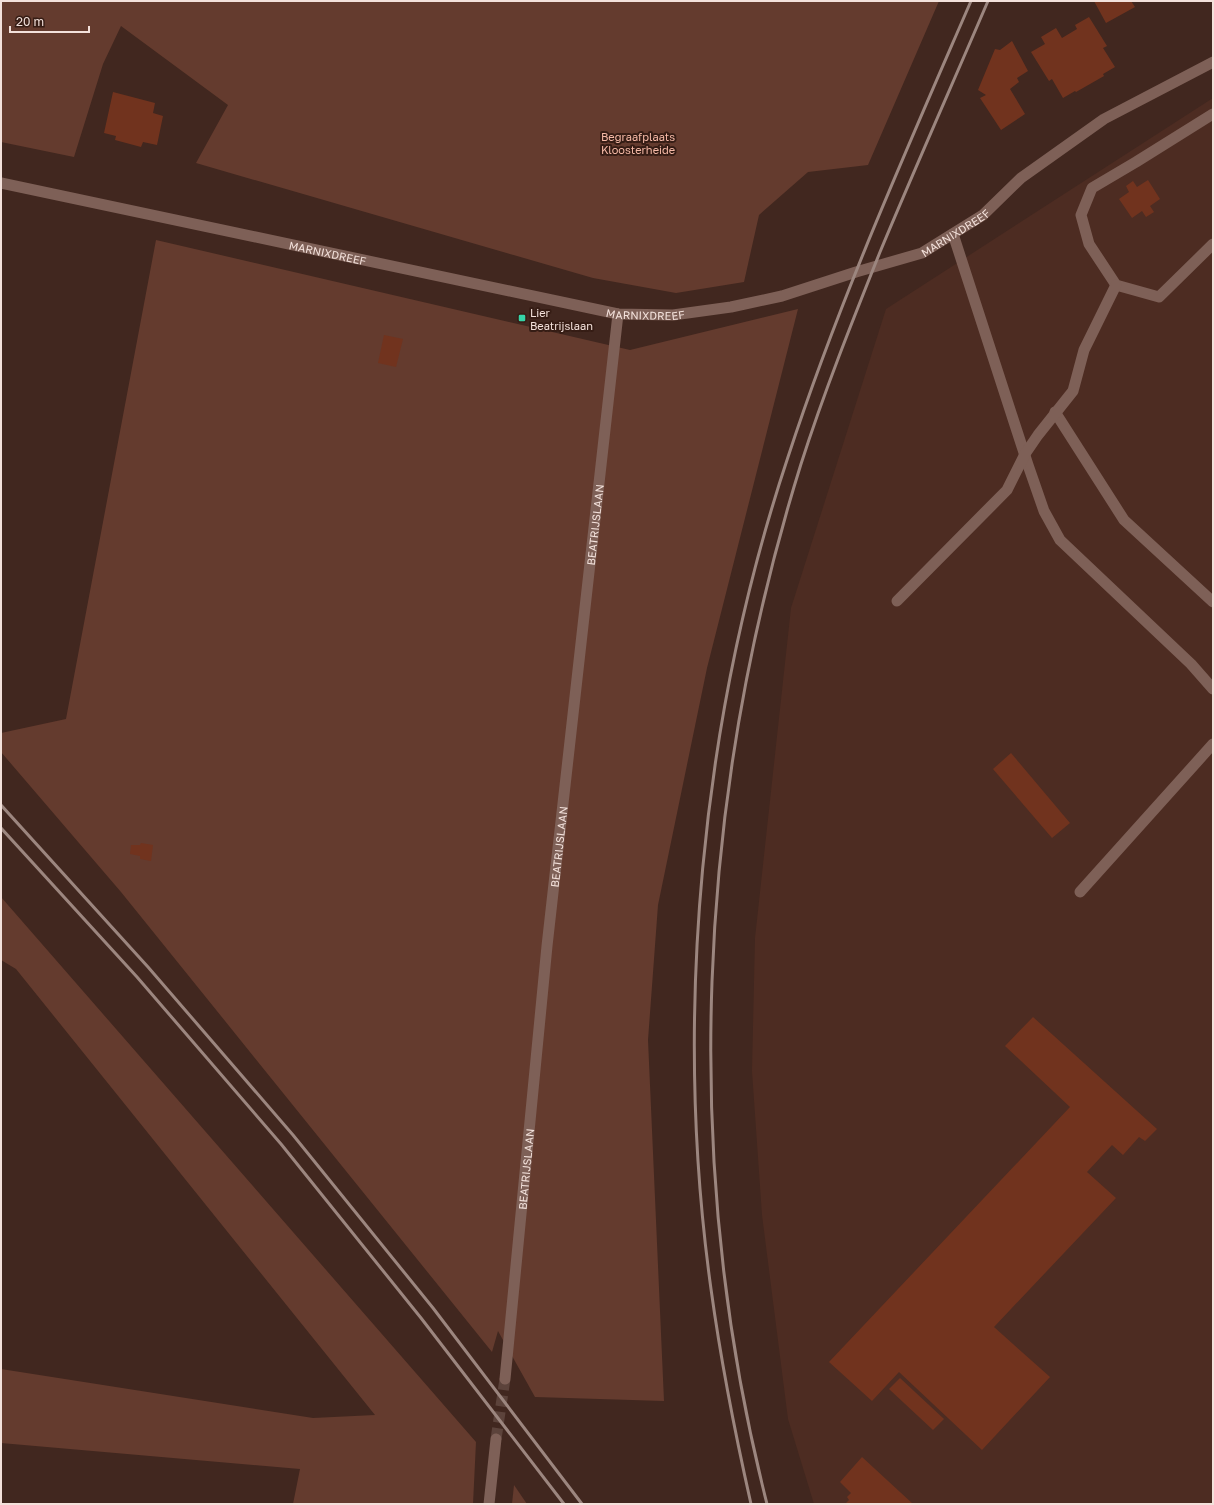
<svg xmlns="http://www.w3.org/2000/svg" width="1214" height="1505" viewBox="0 0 1214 1505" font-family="'Golos Text',sans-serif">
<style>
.built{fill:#4d2c22}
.green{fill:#643b2e}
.building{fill:#71331e}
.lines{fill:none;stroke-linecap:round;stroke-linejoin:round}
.minor-tunnel{stroke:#5c433b;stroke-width:11;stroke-dasharray:11 5.5;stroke-linecap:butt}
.service{stroke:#7e6057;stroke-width:11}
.minor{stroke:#7e6057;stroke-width:11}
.rail{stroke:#9c867f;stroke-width:3}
.poi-dot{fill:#36d4a7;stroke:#361d15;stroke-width:1.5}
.labels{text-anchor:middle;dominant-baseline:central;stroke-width:4;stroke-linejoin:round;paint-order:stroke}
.park-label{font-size:11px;fill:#f5b9a6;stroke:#361d15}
.street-label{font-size:11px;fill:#f3e1db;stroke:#361d15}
.poi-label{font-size:11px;fill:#f3e1db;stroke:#361d15;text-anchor:start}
</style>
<rect width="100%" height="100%" fill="#41271f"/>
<polygon class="built" points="1213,98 1213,1504 814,1504 788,1419 762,1215 752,1071 755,938 791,608 886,309"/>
<g class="green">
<polygon points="1,1 939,1 868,165 808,172 759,215 744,282 676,293 593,278 196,163 228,105 121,26 103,64 74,157 1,142"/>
<polygon points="156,240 630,350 798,309 707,668 658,905 648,1040 664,1401 535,1397 498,1331 492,1352 121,892 1,752 1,733 66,719"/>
<polygon points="1,897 476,1442 473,1504 293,1504 300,1469 1,1443 1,1369 313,1418 375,1415 16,969 1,960"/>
<polygon points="514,1485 527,1504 512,1504"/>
</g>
<g class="building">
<polygon points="1094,1 1131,1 1135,7 1106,23"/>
<polygon points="1089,17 1107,46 1103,48 1115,67 1103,74 1104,76 1076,92 1075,91 1063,98 1052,79 1049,81 1031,52 1045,44 1041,37 1056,28 1062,38 1077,29 1075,25"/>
<polygon points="1012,41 1028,71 1017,78 1019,82 1010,89 1025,114 1001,130 980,98 986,95 978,90 995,49 1000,50"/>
<polygon points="113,92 155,103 153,113 163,116 157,145 143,142 141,147 115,140 116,136 104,133"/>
<polygon points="1148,180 1160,199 1150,206 1154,212 1146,217 1142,211 1132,218 1119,199 1129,192 1126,186 1133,181 1137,187"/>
<polygon points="384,335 403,339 396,367 378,363"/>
<polygon points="1011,753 1070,823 1052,838 993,769"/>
<polygon points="141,843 153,845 151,861 140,859 140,856 130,854 131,845 140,845"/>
<polygon points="1033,1017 1157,1129 1145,1141 1139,1137 1123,1155 1112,1145 1087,1172 1116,1198 994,1327 1050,1377 982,1450 899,1372 872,1401 829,1362 1070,1107 1005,1046"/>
<polygon points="900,1378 944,1419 933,1430 889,1389"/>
<polygon points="862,1457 913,1504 845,1504 849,1500 847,1497 851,1493 840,1482"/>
</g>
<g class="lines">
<polyline class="minor-tunnel" points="496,1439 505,1379"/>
<g class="service">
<polyline points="1213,114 1136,162 1092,188 1081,215 1089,244 1116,285 1159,297 1213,244"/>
<polyline points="953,234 1028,465 1044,511 1060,540 1191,664 1213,689"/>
<polyline points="1055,412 1124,520 1213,602"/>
<polyline points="897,601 1007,490 1025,454 1038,435 1073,391 1084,350 1116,285"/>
<polyline points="1080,892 1213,744"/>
</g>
<g class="minor">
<path id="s1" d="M1 183 618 314 673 315 731 307 782 296 856 272 922 253 983 215 1021 178 1104 119 1213 62"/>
<path id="s2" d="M505 1379 547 946 618 314"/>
<polyline points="489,1504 496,1439"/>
</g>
<g class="rail">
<polyline points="1,805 148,967 293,1135 433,1308 582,1504"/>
<polyline points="1,828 137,977 281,1144 421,1318 564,1504"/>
<path d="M751 1504C735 1433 721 1362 711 1289 673 1017 701 718 788 457 839 301 906 151 971 1"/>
<path d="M767 1504C680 1162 696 800 801 464 824 392 852 322 880 252 915 168 952 85 988 1"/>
</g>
</g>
<rect class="poi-dot" x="518" y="314" width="8" height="8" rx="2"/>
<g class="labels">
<g class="park-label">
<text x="638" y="136">Begraafplaats<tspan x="638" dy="13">Kloosterheide</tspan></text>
</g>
<g class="street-label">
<text stroke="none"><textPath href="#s1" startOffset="982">MARNIXDREEF</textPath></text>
<text stroke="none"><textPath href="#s1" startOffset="334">MARNIXDREEF</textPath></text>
<text stroke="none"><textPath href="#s1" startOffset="658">MARNIXDREEF</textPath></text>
<text stroke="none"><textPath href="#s2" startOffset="859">BEATRIJSLAAN</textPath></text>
<text stroke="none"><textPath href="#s2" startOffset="535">BEATRIJSLAAN</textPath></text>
<text stroke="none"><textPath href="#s2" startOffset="211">BEATRIJSLAAN</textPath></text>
</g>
<g class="poi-label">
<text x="530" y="312">Lier<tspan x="530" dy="13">Beatrijslaan</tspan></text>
</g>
</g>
<rect width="1214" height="1505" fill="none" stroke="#f3e1db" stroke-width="4"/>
<path d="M10 26v6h79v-6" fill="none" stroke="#f3e1db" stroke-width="2"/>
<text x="16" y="26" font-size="12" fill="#f3e1db" stroke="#361d15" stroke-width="3" paint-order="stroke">20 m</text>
</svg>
